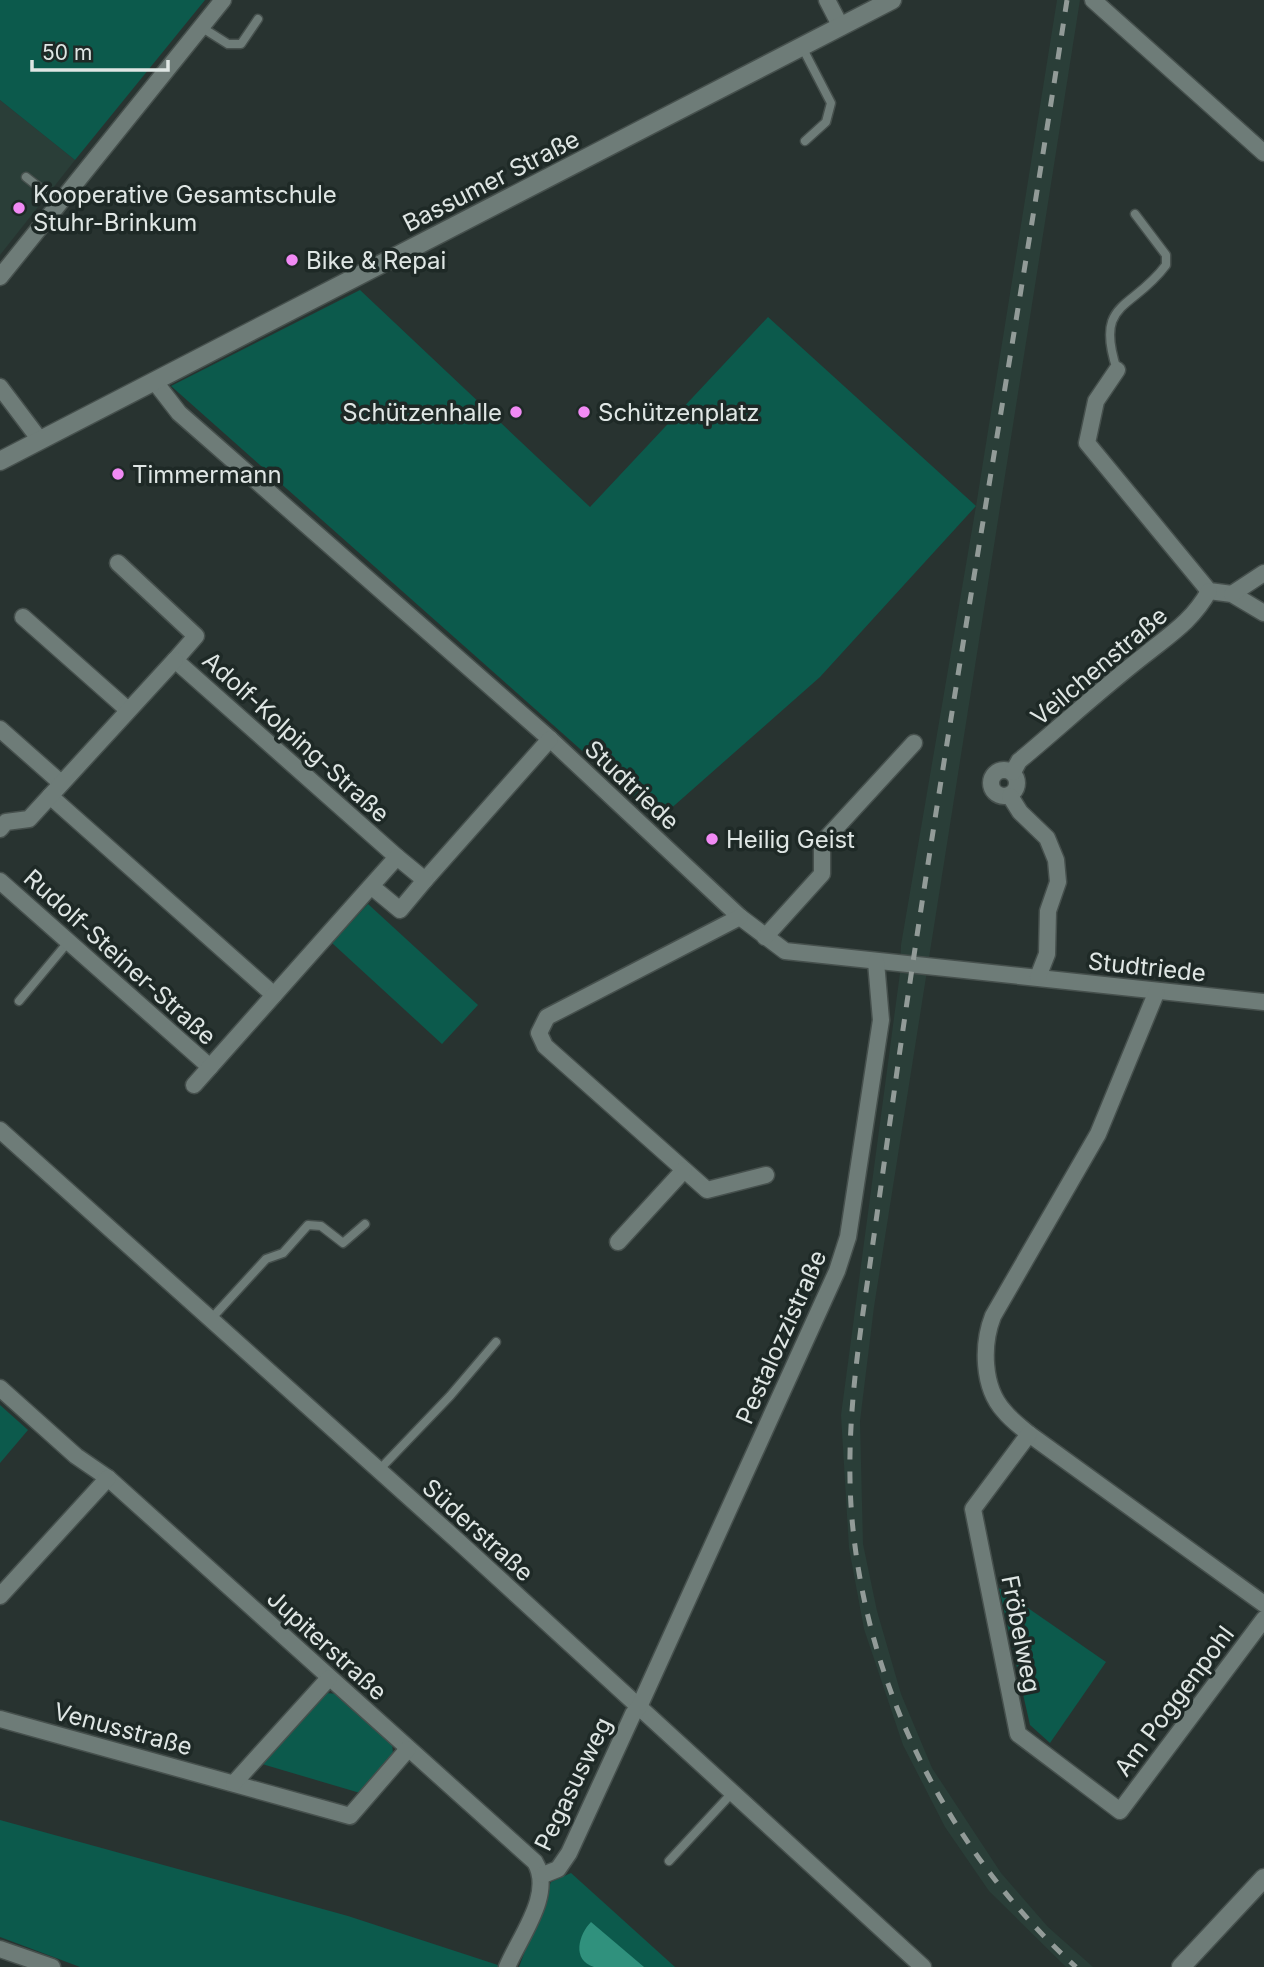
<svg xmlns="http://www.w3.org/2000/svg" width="1264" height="1967" viewBox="0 0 1264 1967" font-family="Inter,sans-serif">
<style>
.built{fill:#2a3e38}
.green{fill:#0c5a4c}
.water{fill:#30917d}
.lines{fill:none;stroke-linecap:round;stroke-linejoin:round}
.service-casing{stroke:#46504d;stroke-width:11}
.minor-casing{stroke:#46504d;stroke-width:19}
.tertiary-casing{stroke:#46504d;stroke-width:21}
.service{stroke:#6e7c78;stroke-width:8}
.minor{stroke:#6e7c78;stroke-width:16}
.tertiary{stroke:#6e7c78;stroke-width:18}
.rail{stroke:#929b98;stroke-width:5;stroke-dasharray:12 12;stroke-linecap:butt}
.poi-dot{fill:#f18af4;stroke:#1e2926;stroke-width:2.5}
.labels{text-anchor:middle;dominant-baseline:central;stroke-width:7;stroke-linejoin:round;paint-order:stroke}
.street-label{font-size:24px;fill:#dfe6e4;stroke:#1e2926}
.poi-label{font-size:24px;fill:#dfe6e4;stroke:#1e2926;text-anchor:start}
</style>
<rect width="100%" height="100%" fill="#283330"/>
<g class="built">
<polygon points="1057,0 1080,0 874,1307 860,1421 863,1544 877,1611 901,1694 932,1768 1001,1873 1048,1927 1093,1967 1066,1967 989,1891 945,1827 903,1745 864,1629 849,1548 841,1415 900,973 901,945 976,506"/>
<polygon points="0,100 75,160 0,255"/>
</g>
<g class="green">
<polygon points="0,0 205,0 75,160 0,100"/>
<polygon points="360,290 590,507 768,317 976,506 820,677 659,819 171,386"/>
<polygon points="368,904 478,1005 442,1044 332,943"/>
<polygon points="0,1405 28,1430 0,1463"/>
<polygon points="999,1588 1106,1662 1050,1743 1030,1725"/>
<polygon points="326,1693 338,1694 392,1742 393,1755 360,1793 262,1764"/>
<polygon points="0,1820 348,1916 504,1967 80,1967 0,1937"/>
<polygon points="571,1873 675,1967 519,1967 551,1882"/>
</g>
<path class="water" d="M591 1922 644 1967C629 1967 608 1967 594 1967 571 1960 579 1934 591 1922Z"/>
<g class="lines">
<defs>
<g id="service">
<polyline points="201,27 228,44 241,44 258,19"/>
<polyline points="802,47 831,103 826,122 805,141"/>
<polyline points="26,177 59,203"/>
<path d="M1117 370C1094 300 1132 311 1166 265V255L1135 214"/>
<polyline points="19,1001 69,941"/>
<polyline points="211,1319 266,1259 283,1253 308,1225 321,1226 343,1243 365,1224"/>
<polyline points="379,1470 450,1396 496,1342"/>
<polyline points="669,1861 732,1793"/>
</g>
<g id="minor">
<polyline points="827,0 841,27"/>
<polyline points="1093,0 1264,153"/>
<polyline points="0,277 223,0"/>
<polyline points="1117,370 1096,401 1087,443 1209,591 1232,594 1264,613"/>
<polyline points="155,382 179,413 550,739 740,917 785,951 1264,1002"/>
<polyline points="0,387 40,440"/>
<polyline points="118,563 196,636 175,660 397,857"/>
<polyline points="1232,594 1264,573"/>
<polyline points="23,617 128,710"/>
<polyline points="0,729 61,783"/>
<circle cx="1004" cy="783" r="13"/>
<path d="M1013 772 1019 761C1061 726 1102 688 1146 654 1171 634 1193 620 1209 591"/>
<polyline points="50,796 274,995"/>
<polyline points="1010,796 1020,812 1047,838 1056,860 1058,882 1048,911 1047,954 1038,977"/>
<polyline points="0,829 6,822 29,819 175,660"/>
<polyline points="425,880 550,739"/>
<polyline points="0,881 210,1067"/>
<polyline points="740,917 547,1017 539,1033 545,1046 707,1190 766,1175"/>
<polyline points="765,937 822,874 822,843 914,743"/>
<path d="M1157 991 1098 1134 993 1316C982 1344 982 1387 1004 1411 1011 1420 1021 1427 1029 1434L1264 1604"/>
<polyline points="194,1085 371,886 400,910 425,880 397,857 371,886"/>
<polyline points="0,1130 459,1542 923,1967"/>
<polyline points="618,1242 684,1170"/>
<path d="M0 1388 76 1456 108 1478 535 1862C554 1894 520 1936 507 1967"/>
<polyline points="1029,1434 973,1509 1018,1734 1120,1811 1264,1619"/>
<polyline points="0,1596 108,1478"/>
<polyline points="0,1719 350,1816 408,1749"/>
<polyline points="234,1783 329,1678"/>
<polyline points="543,1875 558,1869 569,1853 633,1714 639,1707 837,1271 848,1237 881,1020 876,962"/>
<polyline points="0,1949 52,1967"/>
</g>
<g id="tertiary">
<polyline points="0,461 892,0"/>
<polyline points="1181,1967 1264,1878"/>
</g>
</defs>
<use href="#service" class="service-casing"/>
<use href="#minor" class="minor-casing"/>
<use href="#tertiary" class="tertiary-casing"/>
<use href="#service" class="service"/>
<use href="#minor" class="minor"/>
<use href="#tertiary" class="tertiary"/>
<path class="rail" d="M1067 0C1013 353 950 704 899 1057 889 1129 879 1200 869 1271 856 1360 843 1448 854 1538 873 1701 954 1857 1076 1967"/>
</g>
<g class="poi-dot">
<circle cx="19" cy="208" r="7"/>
<circle cx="292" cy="260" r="7"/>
<circle cx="516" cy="412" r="7"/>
<circle cx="584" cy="412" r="7"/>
<circle cx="118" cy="474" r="7"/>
<circle cx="712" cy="839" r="7"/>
</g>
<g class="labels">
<g class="street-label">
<text transform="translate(491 181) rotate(-27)">Bassumer Straße</text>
<text transform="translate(1099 666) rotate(-40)">Veilchenstraße</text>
<text transform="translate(296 737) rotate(42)">Adolf-Kolping-Straße</text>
<text transform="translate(632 785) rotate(43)">Studtriede</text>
<text transform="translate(120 957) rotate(42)">Rudolf-Steiner-Straße</text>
<text transform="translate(1147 967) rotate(6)">Studtriede</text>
<text transform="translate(781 1337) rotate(-66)">Pestalozzistraße</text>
<text transform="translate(478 1530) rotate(42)">Süderstraße</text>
<text transform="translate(1021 1634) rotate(79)">Fröbelweg</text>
<text transform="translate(327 1645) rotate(42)">Jupiterstraße</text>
<text transform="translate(1174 1701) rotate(-53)">Am Poggenpohl</text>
<text transform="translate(123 1729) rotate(15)">Venusstraße</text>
<text transform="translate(573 1784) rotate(-64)">Pegasusweg</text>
</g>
<g class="poi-label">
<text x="33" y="194">Kooperative Gesamtschule<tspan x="33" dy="28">Stuhr-Brinkum</tspan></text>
<text x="306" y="260">Bike &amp; Repai</text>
<text x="502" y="412" text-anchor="end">Schützenhalle</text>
<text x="598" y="412">Schützenplatz</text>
<text x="132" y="474">Timmermann</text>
<text x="726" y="839">Heilig Geist</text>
</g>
</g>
<path d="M32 60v10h136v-10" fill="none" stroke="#dfe6e4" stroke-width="3.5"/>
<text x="42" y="60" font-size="21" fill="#dfe6e4" stroke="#1e2926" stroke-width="5" paint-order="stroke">50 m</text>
</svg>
